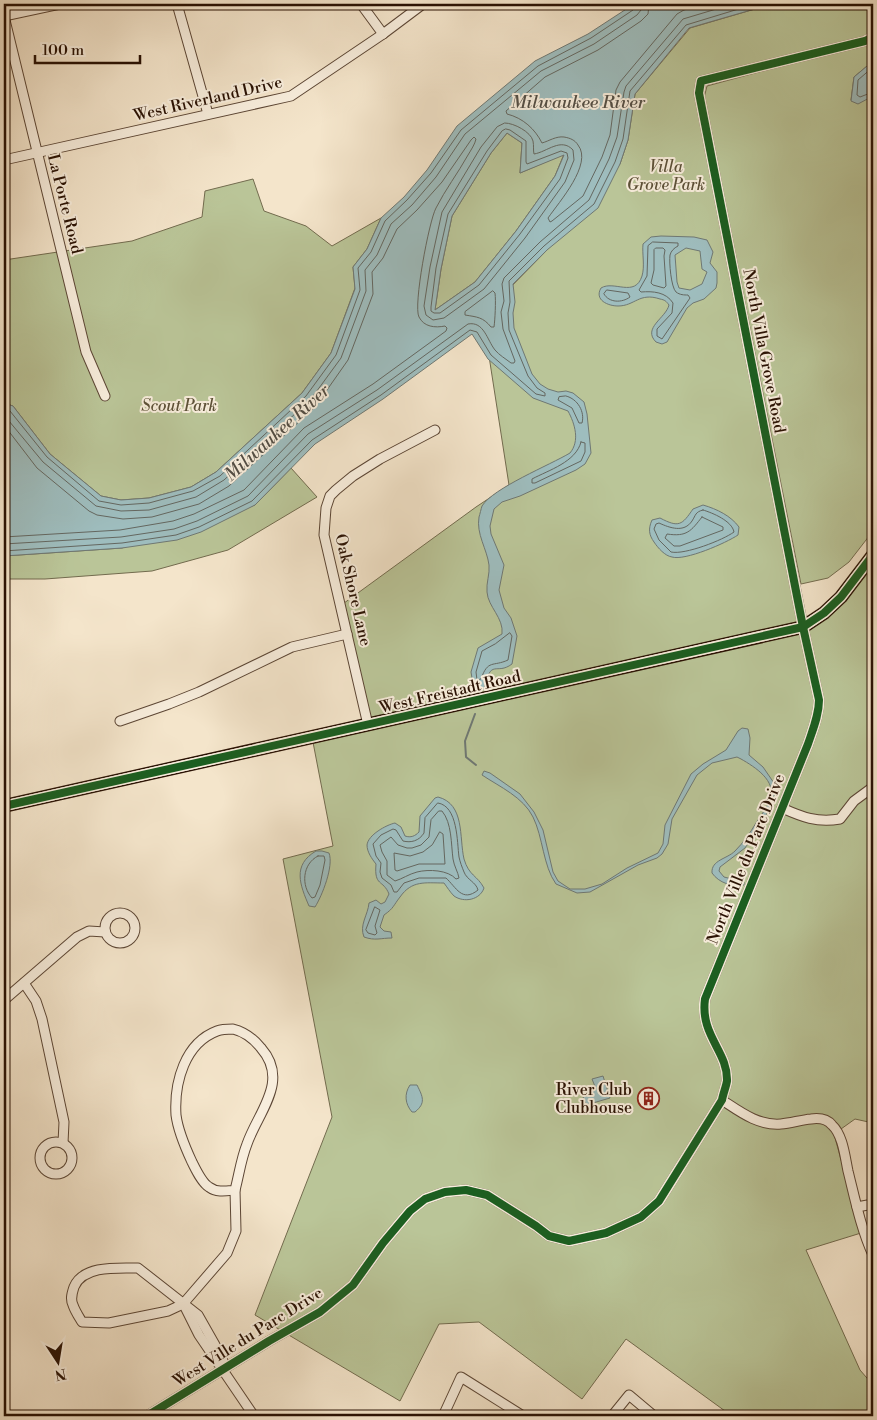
<svg xmlns="http://www.w3.org/2000/svg" width="877" height="1420" viewBox="0 0 877 1420" font-family="'Libre Bodoni',serif">
<style>
.green{fill:#bac598;stroke:#726b4e}
.water{fill:#9ebdbe;stroke:#6f7873;fill-rule:evenodd}
.lines{fill:none;stroke-linecap:round;stroke-linejoin:round}
.shore{stroke:#646760;stroke-width:1}
.stream{stroke:#6f7873;stroke-width:2}
.street-casing{stroke:#5c4635;stroke-width:11}
.secondary-casing{stroke:#291103;stroke-width:14}
.street{stroke:#f8eedd;stroke-width:9}
.secondary{stroke:#f8eedd;stroke-width:11}
.cycleway-casing{stroke:#f8eedd;stroke-width:11}
.cycleway{stroke:#1b5e20;stroke-width:8}
.labels{text-anchor:middle;dominant-baseline:central;stroke-width:4;stroke-linejoin:round;paint-order:stroke}
.street-label{font-size:16px;fill:#291103;stroke:#f8eedd}
.park-label{font-size:16px;font-style:italic;fill:#5c5037;stroke:#f8eedd}
.poi-label{font-size:16px;fill:#291103;stroke:#f8eedd;text-anchor:end}
.water-label{font-size:18px;font-style:italic;fill:#524d44;stroke:#f8eedd}
</style>
<rect width="100%" height="100%" fill="#f4e5cb"/>
<filter id="stains"><feTurbulence type="fractalNoise" baseFrequency=".004" numOctaves="4"/><feColorMatrix values="0 0 0 0 .2 0 0 0 0 .09 0 0 0 0 .02 0 0 0 .5 -.17"/></filter>
<radialGradient id="worn" r=".72"><stop offset=".6" stop-color="#630" stop-opacity="0"/><stop offset="1" stop-color="#630" stop-opacity=".3"/></radialGradient>
<g class="green">
<polygon points="772,4 873,4 873,40 702,81 699,93 803,627 824,613 873,555 873,1123 855,1119 834,1134 861,1233 806,1250 860,1370 873,1385 873,1416 726,1416 725,1411 626,1339 582,1399 479,1322 439,1324 400,1401 255,1315 332,1117 283,859 333,846 312,737 368,725 340,606 476,507 509,485 484,324 506,292 547,250 620,164 628,140 635,94 690,28"/>
<polygon points="873,41 873,61 854,77 851,100 873,96 873,531 849,562 828,578 801,584 704,98 707,86"/>
<polygon points="507,133 522,143 520,173 564,154 555,176 516,231 475,282 435,310 441,269 452,216 491,153"/>
<polygon points="253,179 264,211 306,226 332,246 381,218 367,249 353,267 355,288 331,353 302,393 216,472 191,487 149,498 121,500 101,496 50,454 13,406 4,403 4,260 132,241 202,217 205,191"/>
<polygon points="291,468 317,497 228,550 152,571 45,579 4,579 4,556 122,548 255,505"/>
</g>
<g class="water">
<path d="M634 4H772L689 28 635 94 628 140 620 164 598 208 547 250 513 284 515 302 513 313 514 328 532 374 540 384 548 389 558 392 566 391 573 393 584 402 587 414 591 453 585 464 576 470 520 496 502 502 494 509 490 526 491 534 504 565 499 590 504 608 511 618 517 636 512 664C496 676 491 657 484 689L477 690 473 684 471 672 478 648 502 634C504 618 488 607 487 592 486 583 490 574 489 565 487 549 476 534 479 517 480 514 481 509 482 506 493 488 550 465 570 453 580 441 575 424 568 411L533 398 488 359 472 334 383 399 315 444 255 505 201 532 177 540 122 548 4 556V403L13 406 50 454 101 496 121 500 149 498 191 487 216 472 302 393 331 353 355 289 353 267 367 249 381 218 404 197 427 170 457 126 535 61 588 34ZM507 133 522 143 520 173 564 155 555 176 516 231 475 282 435 310 441 269 452 216 491 153Z"/>
<polygon points="873,61 873,96 858,104 851,101 854,77"/>
<path d="M661 236 694 237 707 240 713 252 710 263 717 272V283L716 288 704 299 693 303 687 308 667 342 662 344 656 342C642 328 666 318 669 305 666 301 665 300 660 299 639 292 635 306 618 306 608 306 594 300 601 288 614 280 635 298 642 276 645 266 642 254 643 244L651 237ZM686 248 700 251 702 269 707 272 702 284 690 290 679 288 677 282 675 255Z"/>
<path d="M703 505C717 509 731 516 739 527L738 535C726 543 685 561 672 557 665 556 658 548 654 542 649 535 648 529 652 520L660 518C679 528 682 525 693 509Z"/>
<path d="M742 728 748 729 750 738 749 755 763 767 774 783 775 791 773 803 754 835 745 848 720 867 719 871 724 877 744 882V885C732 887 719 883 712 873 711 860 727 859 735 851 744 842 750 833 756 823 761 815 767 808 770 799 777 781 755 767 741 759L737 757 712 763 697 775 672 819 668 844 662 854 657 858 638 865 590 892 577 893 556 884C543 866 543 837 533 817 523 797 500 787 482 775L484 771 490 773 520 794 534 812 543 830 553 872 558 881 570 889H585L602 884 627 868 658 853 663 844 665 825 691 774 703 764 726 750 738 731Z"/>
<path d="M438 797C465 804 459 837 464 859 469 876 477 875 484 888 480 900 464 903 454 896 450 892 447 887 444 883 425 883 412 880 400 897 393 906 394 908 384 915L380 927 384 931 391 932 392 938C381 938 375 941 364 937 359 925 368 915 369 903L376 900 381 904 385 902 389 894C383 879 374 887 376 864 372 859 367 852 367 845 368 835 386 825 395 823L401 827 405 836C411 838 415 836 419 832L420 816 435 798Z"/>
<path d="M316 851H322L329 853C334 866 322 896 315 907L309 906C300 885 292 865 316 851Z"/>
<polygon points="603,1076 610,1098 586,1105 582,1094 596,1089 592,1079"/>
<path d="M410 1085H417C423 1097 426 1103 415 1112H412C405 1104 404 1094 410 1085Z"/>
</g>
<g class="lines">
<g class="shore">
<path d="M649 4 648 14 641 21 598 50 545 77 506 111 507 114C523 118 535 129 542 143 549 141 556 136 564 137 570 138 575 140 578 145 593 164 559 202 548 218L550 222 552 221 583 196 602 157 610 135 616 90 620 82 677 14 684 10 706 4"/>
<polyline points="873,67 858,80 857,95 860,97 873,92"/>
<path d="M505 123C514 123 531 132 533 141 534 146 533 150 534 154 547 152 561 137 573 150L574 160 565 182 525 238 484 289 444 318 433 320 426 315 424 306 430 267 442 212 481 147 497 127Z"/>
<polygon points="506,129 510,130 526,141 526,162 527,164 561,151 567,153 568,158 560,179 520,234 479,285 440,313 434,313 431,311 431,307 436,268 448,214 487,151 502,131"/>
<path d="M653 242 678 243V246C674 248 671 251 670 255 669 262 671 287 676 292 680 295 684 295 688 295L690 298 662 339 657 336V329L672 313 673 303C666 292 653 291 641 292L639 290 647 276 648 246Z"/>
<polygon points="656,248 663,248 665,250 664,256 666,286 664,288 653,285 651,283 654,270 654,250"/>
<path d="M607 290 628 293 630 297C622 303 609 303 604 294Z"/>
<path d="M493 291 495 293C496 301 495 320 494 327H491C483 317 477 317 465 315V312Z"/>
<path d="M566 396C578 399 585 412 582 423H579L572 408 558 400 559 397Z"/>
<polyline points="4,408 10,411 47,457 99,501 121,505 149,503 193,491 220,476 306,396 336,355 360,290 358,268 371,252 385,221 407,200 431,173 461,130 538,66 591,38 633,10 636,4"/>
<polyline points="4,415 43,462 96,506 121,511 149,510 196,497 224,480 311,399 341,358 366,291 365,270 377,255 391,224 412,205 436,177 465,134 541,71 594,44 637,15 641,10 642,4"/>
<path d="M4 425 37 468 89 511 97 515 123 519 152 517 199 504 229 486 315 407 348 360 373 294 372 272 383 258 397 229 417 210 442 182 471 140 474 137 476 139C475 144 471 150 468 155 458 173 445 190 436 208 429 221 413 306 419 317 424 327 435 328 445 326L447 328 446 331 373 384 304 428 244 490 194 514 173 521 120 530 4 537"/>
<path d="M581 442 585 443V452L581 461 535 483H532V479C549 470 576 462 581 442Z"/>
<path d="M703 510C713 513 732 521 734 532 723 540 685 555 671 552L659 540 654 529 656 524 659 523C670 528 684 533 692 521 696 515 695 512 703 510Z"/>
<path d="M702 517 723 527V530L680 546H674L665 538 667 534C687 537 691 531 702 517Z"/>
<path d="M4 544 121 537 174 529 197 521 248 496 308 434 377 390 468 324C484 321 487 340 495 350 499 355 506 359 511 363H514L515 361 503 329 501 312 504 301 502 284 504 278 540 242 589 200 609 159 617 137 624 92 626 86 683 19 733 4"/>
<polyline points="4,551 122,543 176,535 199,527 252,501 312,440 381,395 470,330 477,332 491,355 536,394 545,396 545,393 537,388 528,376 509,330 508,313 510,302 509,281 544,246 594,204 615,162 623,139 630,91 686,25 755,4"/>
<path d="M510 633 512 636 508 660C493 667 488 659 481 679L477 680 476 672 482 651 495 644Z"/>
<path d="M438 803C458 806 457 842 459 857 460 862 462 867 464 872 467 880 476 882 478 890 462 903 456 887 446 878H419L404 883 397 892H394L391 885 382 878 380 872 381 863 376 856 373 844 381 835 393 829 396 830 403 841C411 843 419 841 424 833L425 818Z"/>
<path d="M439 811H442C452 823 451 844 453 859 454 866 458 872 459 878L456 879C448 870 429 869 417 872 409 874 402 879 395 881L387 875V861L382 852 380 845 391 837 398 845 407 848H412L421 845 429 837 431 820Z"/>
<polygon points="440,832 443,834 445,864 419,864 397,871 395,870 394,853 410,856 423,852 432,845"/>
<path d="M318 856H324L325 860 320 885 315 897 312 898C301 886 302 864 318 856Z"/>
<polygon points="375,907 380,910 375,926 377,933 375,935 368,933 366,930"/>
</g>
<polyline class="stream" points="475,714 465,741 466,757 476,765"/>
<defs>
<g id="street">
<polyline points="177,4 208,114"/>
<polyline points="361,4 383,34"/>
<polyline points="4,16 86,352 105,396"/>
<polyline points="4,16 60,4"/>
<polyline points="4,160 291,96 383,34 423,4"/>
<polyline points="120,721 169,704 199,692 292,647 347,634"/>
<polyline points="368,725 324,535 326,508 330,496 336,490 353,476 380,459 435,430"/>
<path d="M782 808C802 817 817 823 840 819L854 801 873 787"/>
<circle cx="120" cy="928" r="15"/>
<polyline points="24,983 36,1001 42,1019 64,1122 63,1143"/>
<polyline points="4,1000 77,937 89,931 105,932"/>
<path d="M233 1029C245 1032 253 1038 261 1048 290 1081 258 1112 247 1144 241 1159 239 1175 235 1190 226 1191 217 1193 209 1187 202 1183 196 1170 192 1162 185 1147 178 1131 176 1115 174 1082 185 1043 217 1031 222 1029 228 1029 233 1029Z"/>
<path d="M722 1100C739 1111 758 1126 781 1124 791 1123 801 1120 811 1119 818 1118 827 1119 832 1125 843 1135 845 1157 848 1171 855 1199 861 1229 873 1255"/>
<circle cx="56" cy="1158" r="16"/>
<polyline points="857,1207 873,1204"/>
<polyline points="184,1305 199,1335 254,1416"/>
<path d="M223 1369V1361L215 1345 198 1315 138 1268C118 1268 83 1265 74 1287 72 1293 70 1299 73 1305 75 1311 79 1317 82 1322L109 1323 168 1311 183 1304 227 1253 236 1231 235 1190"/>
<path d="M147 1416 269 1341 320 1312 353 1285 383 1243 410 1211 425 1199 445 1192 466 1190 487 1195 536 1226 549 1236 569 1241 606 1233 641 1217 659 1201 722 1100C723 1094 726 1087 727 1081 728 1051 700 1036 705 999L808 744C813 729 819 715 819 700L803 627 699 93 701 81 865 41 873 37"/>
<polyline points="448,1416 444,1414 461,1377 523,1416"/>
<polyline points="612,1416 629,1395 654,1416"/>
</g>
<polyline id="secondary" points="4,806 803,627 824,613 841,597 873,555"/>
</defs>
<use href="#street" class="street-casing"/>
<use href="#secondary" class="secondary-casing"/>
<use href="#street" class="street"/>
<use href="#secondary" class="secondary"/>
<defs>
<g id="cycleway">
<polyline points="4,806 803,627 824,613 841,597 873,555"/>
<path d="M147 1416 269 1341 320 1312 353 1285 383 1243 410 1211 425 1199 445 1192 466 1190 487 1195 536 1226 549 1236 569 1241 606 1233 641 1217 659 1201 722 1100C723 1094 726 1087 727 1081 728 1051 700 1036 705 999L808 744C813 729 819 715 819 700L803 627 699 93 701 81 865 41 873 37"/>
</g>
</defs>
<use href="#cycleway" class="cycleway-casing"/>
<use href="#cycleway" class="cycleway"/>
</g>
<defs>
<symbol id="building-ring" viewBox="-11 -11 22 22"><circle r="9.5" fill="#f8eedd" stroke="#8f2418" stroke-width="1.5"/><path d="M-4-6H4V6H1V3H-1V6H-4ZM-2.5-4.3h1.7v1.8h-1.7ZM.8-4.3h1.7v1.8H.8ZM-2.5-1h1.7V.8h-1.7ZM.8-1h1.7V.8H.8Z" fill="#8f2418"/></symbol>
</defs>
<g fill-rule="evenodd">
<use href="#building-ring" x="636" y="1086" width="25" height="25"/>
</g>
<g class="labels">
<g class="street-label">
<text transform="translate(208 99) rotate(-13)">West Riverland Drive</text>
<text transform="translate(65 204) rotate(76)">La Porte Road</text>
<text transform="translate(764 351) rotate(79)">North Villa Grove Road</text>
<text transform="translate(353 590) rotate(77)">Oak Shore Lane</text>
<text transform="translate(450 692) rotate(-13)">West Freistadt Road</text>
<text transform="translate(746 859) rotate(-68)">North Ville du Parc Drive</text>
<text transform="translate(248 1337) rotate(-32)">West Ville du Parc Drive</text>
</g>
<g class="park-label">
<text x="666" y="167">Villa<tspan x="666" dy="18">Grove Park</tspan></text>
<text x="179" y="406">Scout Park</text>
</g>
<g class="poi-label">
<text x="632" y="1090">River Club<tspan x="632" dy="18">Clubhouse</tspan></text>
</g>
<g class="water-label">
<text x="578" y="102">Milwaukee River</text>
<text transform="translate(277 433) rotate(-42)">Milwaukee River</text>
</g>
</g>
<rect width="877" height="1420" fill="none" stroke="#f4e5cb" stroke-width="20"/>
<rect x="5" y="5" width="867" height="1410" fill="none" stroke="#291103" stroke-width="2.5"/>
<rect x="10" y="10" width="857" height="1400" fill="none" stroke="#291103"/>
<g transform="translate(58 1362) rotate(168)" stroke="#f8eedd" stroke-width="4" paint-order="stroke">
<path d="M0-4L9 19L0 12L-9 19Z" fill="#291103"/>
<text y="-8" font-size="14" font-weight="bold" text-anchor="middle" fill="#291103">N</text>
</g>
<path d="M35 55v8h105v-8" fill="none" stroke="#291103" stroke-width="2.5"/>
<text x="42" y="55" font-size="15" fill="#291103" stroke="#f8eedd" stroke-width="4" paint-order="stroke">100 m</text>
<rect width="100%" height="100%" filter="url(#stains)"/>
<rect width="100%" height="100%" fill="url(#worn)"/>
</svg>
